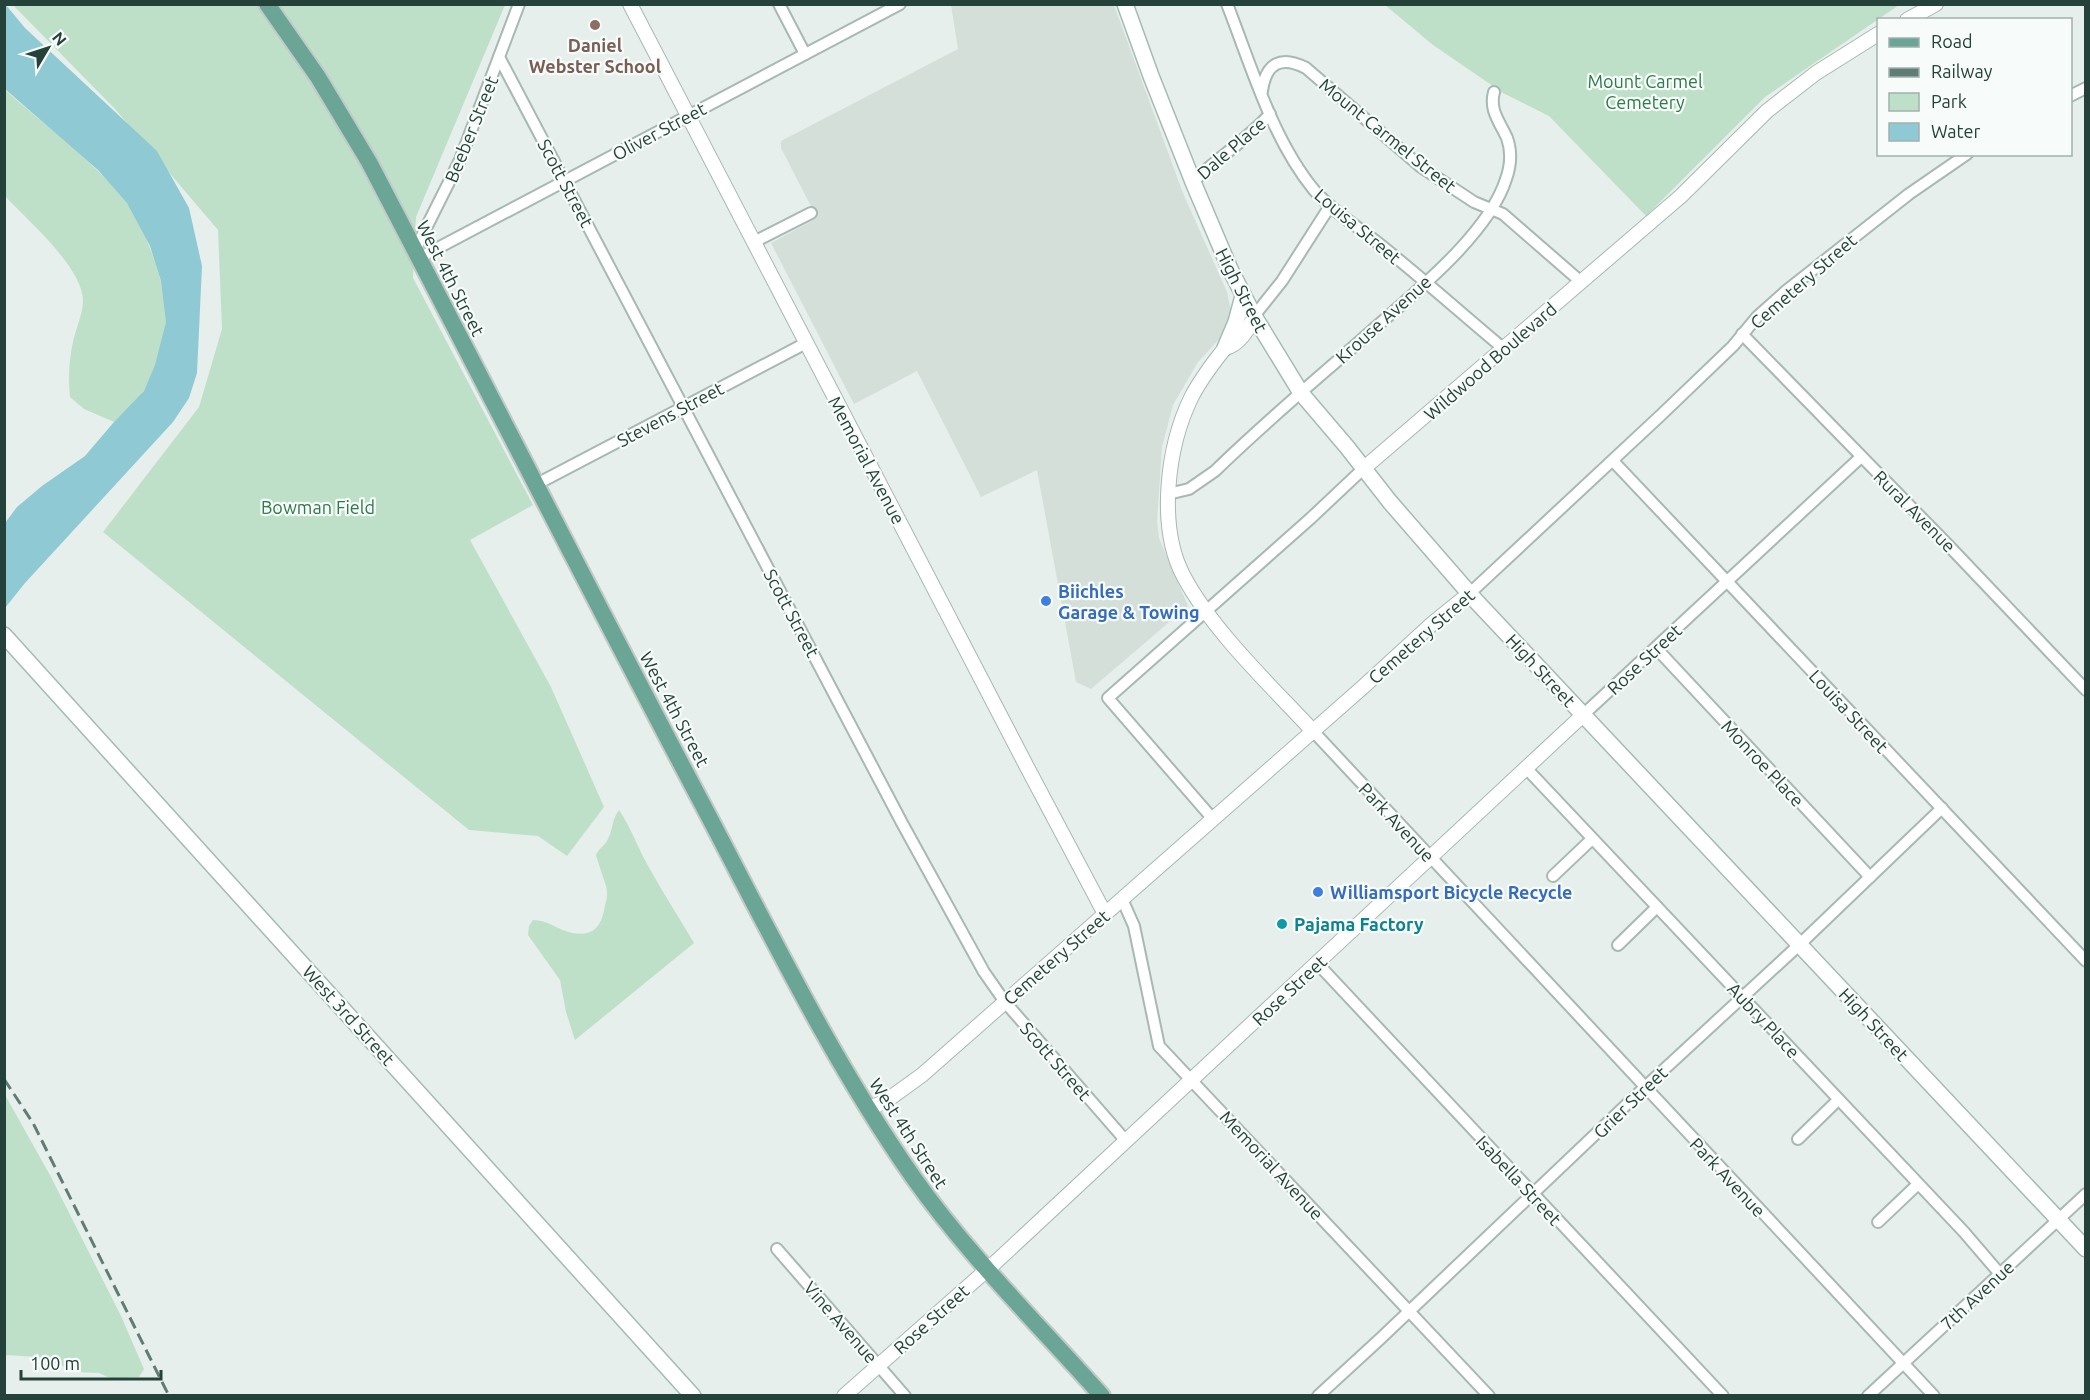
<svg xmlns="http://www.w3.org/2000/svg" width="2090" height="1400" viewBox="0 0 2090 1400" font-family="Ubuntu,sans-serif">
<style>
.built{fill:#d4dfda}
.green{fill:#bfe0c8}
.water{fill:#8ec9d4}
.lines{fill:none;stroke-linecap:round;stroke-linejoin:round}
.minor-casing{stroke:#a8b8b2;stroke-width:14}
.tertiary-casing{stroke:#a8b8b2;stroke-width:16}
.secondary-casing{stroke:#a4bbb3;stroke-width:18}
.primary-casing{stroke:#c2cac8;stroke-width:20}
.minor{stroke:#fff;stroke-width:10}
.tertiary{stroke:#fff;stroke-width:14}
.secondary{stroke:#fff;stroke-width:15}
.primary{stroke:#6aa596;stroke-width:16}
.rail{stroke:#5f7d75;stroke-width:3;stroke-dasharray:12 6;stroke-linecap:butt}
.education-dot{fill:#8d6e63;stroke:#f7fbf9;stroke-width:2}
.shop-dot{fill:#3f7fe0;stroke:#f7fbf9;stroke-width:2}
.culture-dot{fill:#0f9aa8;stroke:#f7fbf9;stroke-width:2}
.labels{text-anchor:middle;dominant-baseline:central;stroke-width:4.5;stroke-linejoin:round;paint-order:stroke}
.education-label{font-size:18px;font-weight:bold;fill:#785e54;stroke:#f7fbf9}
.park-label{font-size:18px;fill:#2d7a4b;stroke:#f7fbf9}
.street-label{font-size:18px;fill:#24423a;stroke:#f7fbf9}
.shop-label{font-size:18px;font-weight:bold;fill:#366cbe;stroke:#f7fbf9;text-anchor:start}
.culture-label{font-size:18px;font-weight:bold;fill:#0d838f;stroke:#f7fbf9;text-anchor:start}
</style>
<rect width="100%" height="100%" fill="#e6efeb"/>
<polygon class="built" points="951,5 1114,5 1183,193 1227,292 1231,311 1225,333 1198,362 1173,405 1162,447 1157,522 1159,538 1188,606 1091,689 1076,682 1037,470 981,497 917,371 854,404 771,243 817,218 781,148 781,141 958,49"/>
<g class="green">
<polygon points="13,5 505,5 416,217 413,278 533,505 470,540 551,687 604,807 567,856 538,836 469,830 103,532 199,407 222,329 218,230 115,109"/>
<polygon points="1385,5 1899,5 1765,97 1646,216 1549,116 1503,93 1433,45"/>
<path d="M4 89C45 125 90 158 125 200 144 223 170 294 166 324 163 345 155 370 145 389 139 401 123 412 114 422L84 409 70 397C68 379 69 360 73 342 76 328 82 316 83 302 84 268 27 220 5 196Z"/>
<path d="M619 810C632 829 639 851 651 871 665 896 680 919 694 943L575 1040 566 1012 560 980 528 935 529 926 533 920C548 920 558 930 572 933 595 937 602 925 605 905 607 899 608 893 606 886 603 876 599 866 596 855 599 848 605 846 608 839 613 829 612 819 619 810Z"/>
<polygon points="4,1093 51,1177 121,1316 144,1369 139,1377 110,1378 99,1373 74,1372 57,1363 40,1357 5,1355"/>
</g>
<polygon class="water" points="5,4 25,28 157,151 189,208 202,266 197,373 189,398 173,422 25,583 5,608 5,523 17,507 42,486 85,456 114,422 144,391 155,365 166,322 161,281 150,246 127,203 98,170 5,89"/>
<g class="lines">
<defs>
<g id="minor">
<polyline points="779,4 805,54"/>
<path d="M1227 4C1251 65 1272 139 1314 190 1332 211 1357 226 1378 243 1421 277 1462 314 1504 349"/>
<polyline points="499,57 902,823 984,972 1005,1002 1126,1141"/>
<path d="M1262 91C1266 63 1281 55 1306 68L1421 167 1474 202 1503 214 1580 281"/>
<polyline points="2070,96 2086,88"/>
<path d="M1193 182C1217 158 1247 140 1270 114"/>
<polyline points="754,242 811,213"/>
<polyline points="415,250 460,160 519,4"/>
<polyline points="419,258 900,4"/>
<polyline points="1254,316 1282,281 1330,206"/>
<polyline points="1742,334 1949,546 2086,690"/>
<polyline points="1613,461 2086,961"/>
<polyline points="535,485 806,343"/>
<path d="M1168 494 1189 489 1215 471C1264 423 1317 379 1368 334 1412 295 1489 234 1506 179 1511 165 1512 152 1507 138 1500 122 1489 111 1494 92"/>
<polyline points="1469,594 1661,415 1733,346 1757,317 1786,291 1909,194 1967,154"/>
<polyline points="1656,648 1870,877"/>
<polyline points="1583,715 1861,457"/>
<polyline points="1312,730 1934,1396"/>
<polyline points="1526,768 1964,1232 2000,1274"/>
<polyline points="1212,818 1108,698 1311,518 1363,469"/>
<polyline points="1553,876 1592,839"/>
<polyline points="1122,899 1134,926 1159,1046 1489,1396"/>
<polyline points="1618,945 1657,907"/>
<polyline points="1317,963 1723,1396"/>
<polyline points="1798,1139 1838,1100"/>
<polyline points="1878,1222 1918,1184"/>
<polyline points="777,1249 905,1396"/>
<polyline points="1318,1396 1380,1339 1645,1087 1799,945 1942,808"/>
<polyline points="1868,1396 2086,1194"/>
</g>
<g id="tertiary">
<polyline points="630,4 1027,767 1105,914"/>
<polyline points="1907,20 1936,4"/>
<path d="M1254 316C1249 329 1239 345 1225 348 1213 363 1201 379 1192 396 1167 446 1157 527 1184 577 1213 631 1270 685 1312 730"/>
<polyline points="1363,469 1681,196 1767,111 1816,73 1878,34"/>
<polyline points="868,1109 886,1101 922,1075 1363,687 1433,623 1469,594"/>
<polyline points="844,1396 998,1260 1583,715"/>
</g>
<g id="secondary">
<polyline points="1125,4 1151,76 1193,182 1230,269 1254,316 1301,393 1347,447 1390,502 1476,601 2086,1249"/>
<polyline points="1225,348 1236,322 1243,296"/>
<polyline points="4,635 693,1396"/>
</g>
<path id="primary" d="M267 4 318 77 369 162C482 378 592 596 706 811 771 935 833 1062 913 1177 968 1255 1038 1324 1102 1396"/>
</defs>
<use href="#minor" class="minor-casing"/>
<use href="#tertiary" class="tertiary-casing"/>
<use href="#secondary" class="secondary-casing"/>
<use href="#primary" class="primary-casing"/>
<use href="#minor" class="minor"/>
<use href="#tertiary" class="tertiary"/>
<use href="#secondary" class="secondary"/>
<use href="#primary" class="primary"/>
<polyline class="rail" points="4,1079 33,1123 169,1396"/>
</g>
<circle class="education-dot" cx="595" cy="25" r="6"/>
<g class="shop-dot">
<circle cx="1046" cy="601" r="6"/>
<circle cx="1318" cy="892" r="6"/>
</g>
<circle class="culture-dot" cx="1282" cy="924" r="6"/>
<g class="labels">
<g class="education-label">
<text x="595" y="45">Daniel<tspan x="595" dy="21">Webster School</tspan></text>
</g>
<g class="park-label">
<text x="1645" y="81">Mount Carmel<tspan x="1645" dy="21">Cemetery</tspan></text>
<text x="318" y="507">Bowman Field</text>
</g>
<g class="street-label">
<text transform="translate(471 129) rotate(-68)">Beeber Street</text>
<text transform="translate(659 131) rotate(-28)">Oliver Street</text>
<text transform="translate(1388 135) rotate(39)">Mount Carmel Street</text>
<text transform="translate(1231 148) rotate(-41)">Dale Place</text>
<text transform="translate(566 183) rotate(62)">Scott Street</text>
<text transform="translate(1358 226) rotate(40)">Louisa Street</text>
<text transform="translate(451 278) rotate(63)">West 4th Street</text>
<text transform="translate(1803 281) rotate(-41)">Cemetery Street</text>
<text transform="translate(1242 290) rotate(63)">High Street</text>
<text transform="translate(1383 319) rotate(-42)">Krouse Avenue</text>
<text transform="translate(1490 361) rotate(-41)">Wildwood Boulevard</text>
<text transform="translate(670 414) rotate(-28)">Stevens Street</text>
<text transform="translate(867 460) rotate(62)">Memorial Avenue</text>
<text transform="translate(1915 511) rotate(45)">Rural Avenue</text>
<text transform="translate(792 613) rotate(62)">Scott Street</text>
<text transform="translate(1421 636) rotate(-41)">Cemetery Street</text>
<text transform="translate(1644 659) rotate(-43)">Rose Street</text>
<text transform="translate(1541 670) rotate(47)">High Street</text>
<text transform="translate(675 709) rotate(62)">West 4th Street</text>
<text transform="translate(1849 711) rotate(47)">Louisa Street</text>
<text transform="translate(1763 763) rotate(47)">Monroe Place</text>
<text transform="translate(1397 822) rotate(47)">Park Avenue</text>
<text transform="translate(1056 957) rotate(-41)">Cemetery Street</text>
<text transform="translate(1289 990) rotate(-43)">Rose Street</text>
<text transform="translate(349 1015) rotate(48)">West 3rd Street</text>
<text transform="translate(1764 1020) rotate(47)">Aubry Place</text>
<text transform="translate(1874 1024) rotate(47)">High Street</text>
<text transform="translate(1056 1061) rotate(49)">Scott Street</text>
<text transform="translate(1630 1102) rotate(-44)">Grier Street</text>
<text transform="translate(909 1133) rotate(57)">West 4th Street</text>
<text transform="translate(1272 1165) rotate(47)">Memorial Avenue</text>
<text transform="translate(1728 1177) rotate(47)">Park Avenue</text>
<text transform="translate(1519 1180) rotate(47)">Isabella Street</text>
<text transform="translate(1977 1295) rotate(-43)">7th Avenue</text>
<text transform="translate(931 1319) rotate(-42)">Rose Street</text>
<text transform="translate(841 1322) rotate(49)">Vine Avenue</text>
</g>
<g class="shop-label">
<text x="1058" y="591">Biichles<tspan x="1058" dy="21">Garage &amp; Towing</tspan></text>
<text x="1330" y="892">Williamsport Bicycle Recycle</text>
</g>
<g class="culture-label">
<text x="1294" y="924">Pajama Factory</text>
</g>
</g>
<rect width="2090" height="1400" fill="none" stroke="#24423a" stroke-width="12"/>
<rect x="1877" y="18" width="195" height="138" fill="#f7fbf9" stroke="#a3b1ad" stroke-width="1.5"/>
<rect x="1889" y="38" width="30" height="9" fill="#6aa596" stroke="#a3b1ad" stroke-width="1.5"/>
<text x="1931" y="48" font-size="18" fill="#24423a">Road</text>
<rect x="1889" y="68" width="30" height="9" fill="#5f7d75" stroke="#a3b1ad" stroke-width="1.5"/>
<text x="1931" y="78" font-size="18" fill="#24423a">Railway</text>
<rect x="1889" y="93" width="30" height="18" fill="#bfe0c8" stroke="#a3b1ad" stroke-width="1.5"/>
<text x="1931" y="108" font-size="18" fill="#24423a">Park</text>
<rect x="1889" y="123" width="30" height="18" fill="#8ec9d4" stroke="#a3b1ad" stroke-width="1.5"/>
<text x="1931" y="138" font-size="18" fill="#24423a">Water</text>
<g transform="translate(48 48) rotate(51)" stroke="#f7fbf9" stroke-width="4.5" paint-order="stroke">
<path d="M0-4.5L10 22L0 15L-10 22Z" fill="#24423a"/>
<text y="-9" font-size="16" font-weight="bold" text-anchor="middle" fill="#24423a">N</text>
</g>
<path d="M21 1370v9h140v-9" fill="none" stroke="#24423a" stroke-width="3"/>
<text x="30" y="1370" font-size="18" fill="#24423a" stroke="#f7fbf9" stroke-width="4.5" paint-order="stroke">100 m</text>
</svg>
